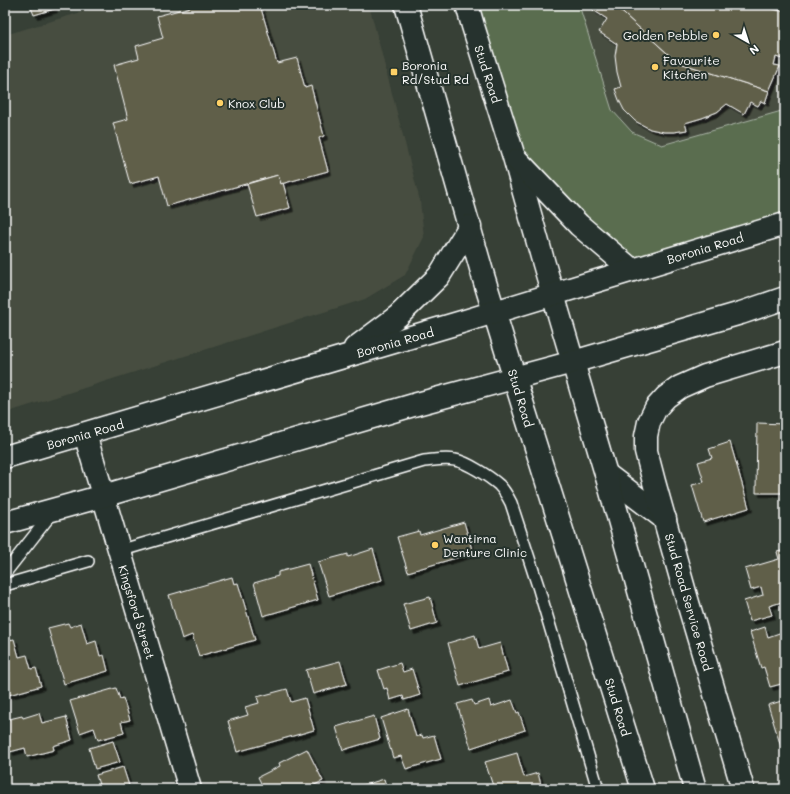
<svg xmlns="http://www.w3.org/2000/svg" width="790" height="794" viewBox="0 0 790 794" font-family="Mali,sans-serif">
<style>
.built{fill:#474d40}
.park{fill:#5a6d50;stroke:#acb6a8}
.building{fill:#605e4a;stroke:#fff;filter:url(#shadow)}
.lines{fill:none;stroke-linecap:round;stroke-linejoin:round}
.service-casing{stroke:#fff;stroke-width:14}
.minor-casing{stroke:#fff;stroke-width:25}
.primary-casing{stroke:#fff;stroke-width:25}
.service{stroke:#26332d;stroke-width:11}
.minor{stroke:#26332d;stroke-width:22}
.primary{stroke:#26332d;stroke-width:22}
.poi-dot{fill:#ffd166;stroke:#26332d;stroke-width:1.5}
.labels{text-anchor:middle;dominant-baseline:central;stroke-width:4;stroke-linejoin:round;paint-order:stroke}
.poi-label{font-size:12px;fill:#fff;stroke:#26332d;text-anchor:start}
.street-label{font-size:12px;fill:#fff;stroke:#26332d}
</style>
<defs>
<filter id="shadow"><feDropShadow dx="3.5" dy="3.5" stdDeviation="0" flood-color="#0009"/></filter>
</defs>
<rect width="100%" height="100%" fill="#374036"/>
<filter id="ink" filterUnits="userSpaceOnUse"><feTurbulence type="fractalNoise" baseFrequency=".025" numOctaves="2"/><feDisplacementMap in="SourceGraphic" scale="8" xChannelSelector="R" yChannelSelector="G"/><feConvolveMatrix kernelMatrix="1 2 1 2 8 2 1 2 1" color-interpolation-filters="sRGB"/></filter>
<g filter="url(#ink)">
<g class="built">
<polygon points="105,5 369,5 420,201 424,237 405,275 365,299 5,413 5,35"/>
<polygon points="579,5 785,5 785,110 662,145 632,132 612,110"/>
</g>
<polygon class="park" points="467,5 579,5 612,110 632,132 662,145 785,110 785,224 632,270 514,157"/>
<g class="building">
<polygon points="30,5 53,5 54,9 34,15"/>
<polygon points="198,5 260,5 277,63 297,58 305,88 311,86 324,136 319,138 328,171 281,184 278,175 167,206 159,176 130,184 113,123 128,119 114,65 139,58 136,46 163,38 157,16"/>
<polygon points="596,5 614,5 677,62 769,91 765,103 761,101 758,106 750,102 744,114 727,104 717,112 702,118 685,123 687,130 674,132 664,132 650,129 635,121 624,110 619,100 615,89 621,87 617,72 615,56 617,44 599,32 607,19 593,10"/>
<polygon points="614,5 758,5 785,12 785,60 776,57 774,65 780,66 769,91 677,62"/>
<polygon points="278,175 281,184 283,183 290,208 257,217 247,184"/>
<polygon points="757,423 785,424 785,493 756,493"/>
<polygon points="730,442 749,508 703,522 692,485 704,482 698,462 712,458 709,449"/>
<polygon points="464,522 473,553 408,572 397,537 419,531 420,535"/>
<polygon points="373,549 382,580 329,596 318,562 348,554 348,557"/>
<polygon points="785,550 785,601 769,606 772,615 750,621 744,601 763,595 761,587 751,590 745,569 779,559 777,552"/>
<polygon points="308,564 318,600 263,616 254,583 278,576 278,572"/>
<polygon points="232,577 234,584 238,583 255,640 199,656 192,635 182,639 169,595"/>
<polygon points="430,597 437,623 411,631 403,604"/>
<polygon points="68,623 70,627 81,623 87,644 96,641 100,656 104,655 108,671 64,684 48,628"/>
<polygon points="765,627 768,637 785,631 785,683 770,687 764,667 761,668 750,632"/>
<polygon points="475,635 479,649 500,643 508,672 460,686 448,643"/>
<polygon points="14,639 19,657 27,655 31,669 36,668 41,686 5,696 5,641"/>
<polygon points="340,661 347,684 313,694 306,670"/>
<polygon points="400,663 403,672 412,669 420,695 404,700 403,696 390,700 387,688 384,689 378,670"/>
<polygon points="116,688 120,699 123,698 130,720 121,722 124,733 98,740 94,728 80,733 70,701"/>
<polygon points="287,689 291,702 305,698 314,730 237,752 228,721 248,715 245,707 259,703 257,697"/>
<polygon points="472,700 474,705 489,700 491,707 512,700 517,713 519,712 525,730 471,748 457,704"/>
<polygon points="785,700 785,749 782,750 768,705"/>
<polygon points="408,709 416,737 422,735 423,738 434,735 441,759 406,769 401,756 393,758 381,718"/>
<polygon points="39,713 42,723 66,717 72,740 53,746 54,750 27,757 25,748 10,752 5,733 5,720 22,716 23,718"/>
<polygon points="374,716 380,739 343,750 336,727"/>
<polygon points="113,741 120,762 95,769 89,748"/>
<polygon points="307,749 323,781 306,789 264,789 258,777 280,766 279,763"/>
<polygon points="517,753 524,777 538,773 542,789 483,789 493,786 485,762"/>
<polygon points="123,767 130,789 97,789 100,788 96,775"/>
<polygon points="384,779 387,789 359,789 358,787"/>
</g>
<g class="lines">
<defs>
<g id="service">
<path d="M119 551 424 461C435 460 445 458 455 460 467 462 490 477 499 485 504 490 508 497 511 503L538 586 598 789"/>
<polyline points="5,573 52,513"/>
<polyline points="5,585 88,561"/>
</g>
<g id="minor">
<polyline points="85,434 190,789"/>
<polyline points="606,474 665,519"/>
<polyline points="743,789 686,596 654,482 646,451 646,436 649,422 656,408 666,397 680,387 705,376 785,352"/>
</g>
<g id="primary">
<polyline points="406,5 484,279 525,412 643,789"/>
<polyline points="467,5 473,26 514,157 544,264 606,474 695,789"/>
<polyline points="517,160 579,225 632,270"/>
<polyline points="355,348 398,316 439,276 470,226"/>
<polyline points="5,457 465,321 590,283 785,224"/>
<polyline points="5,523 103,496 417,404 573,362 741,313 785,298"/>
</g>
</defs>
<use href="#service" class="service-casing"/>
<use href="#minor" class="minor-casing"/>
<use href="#primary" class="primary-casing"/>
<use href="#service" class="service"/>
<use href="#minor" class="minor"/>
<use href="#primary" class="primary"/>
</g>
</g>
<g class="poi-dot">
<circle cx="716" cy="35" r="4"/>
<circle cx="655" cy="67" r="4"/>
<rect x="390" y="68" width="8" height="8" rx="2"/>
<circle cx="220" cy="103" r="4"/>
<circle cx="435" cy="545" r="4"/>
</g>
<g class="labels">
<g class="poi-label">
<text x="708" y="35" text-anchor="end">Golden Pebble</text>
<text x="663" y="60">Favourite<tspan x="663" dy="14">Kitchen</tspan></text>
<text x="402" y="65">Boronia<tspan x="402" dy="14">Rd/Stud Rd</tspan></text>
<text x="228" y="103">Knox Club</text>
<text x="443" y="538">Wantirna<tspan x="443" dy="14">Denture Clinic</tspan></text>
</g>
<g class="street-label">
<text transform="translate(488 74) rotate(72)">Stud Road</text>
<text transform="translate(705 248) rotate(-17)">Boronia Road</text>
<text transform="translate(395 342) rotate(-16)">Boronia Road</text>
<text transform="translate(521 398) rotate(73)">Stud Road</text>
<text transform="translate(85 434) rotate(-16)">Boronia Road</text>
<text transform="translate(689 602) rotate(74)">Stud Road Service Road</text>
<text transform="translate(137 612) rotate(73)">Kingsford Street</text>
<text transform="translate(618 707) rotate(73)">Stud Road</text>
</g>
</g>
<rect width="790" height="794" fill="none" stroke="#26332d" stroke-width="20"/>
<rect x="10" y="10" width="770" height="774" fill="none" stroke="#fff" stroke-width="1.5" filter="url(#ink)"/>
<g transform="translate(748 42) rotate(141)" stroke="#26332d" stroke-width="3" paint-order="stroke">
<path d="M0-3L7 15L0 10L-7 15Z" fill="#ffffff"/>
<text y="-6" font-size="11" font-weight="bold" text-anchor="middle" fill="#ffffff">N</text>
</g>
</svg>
